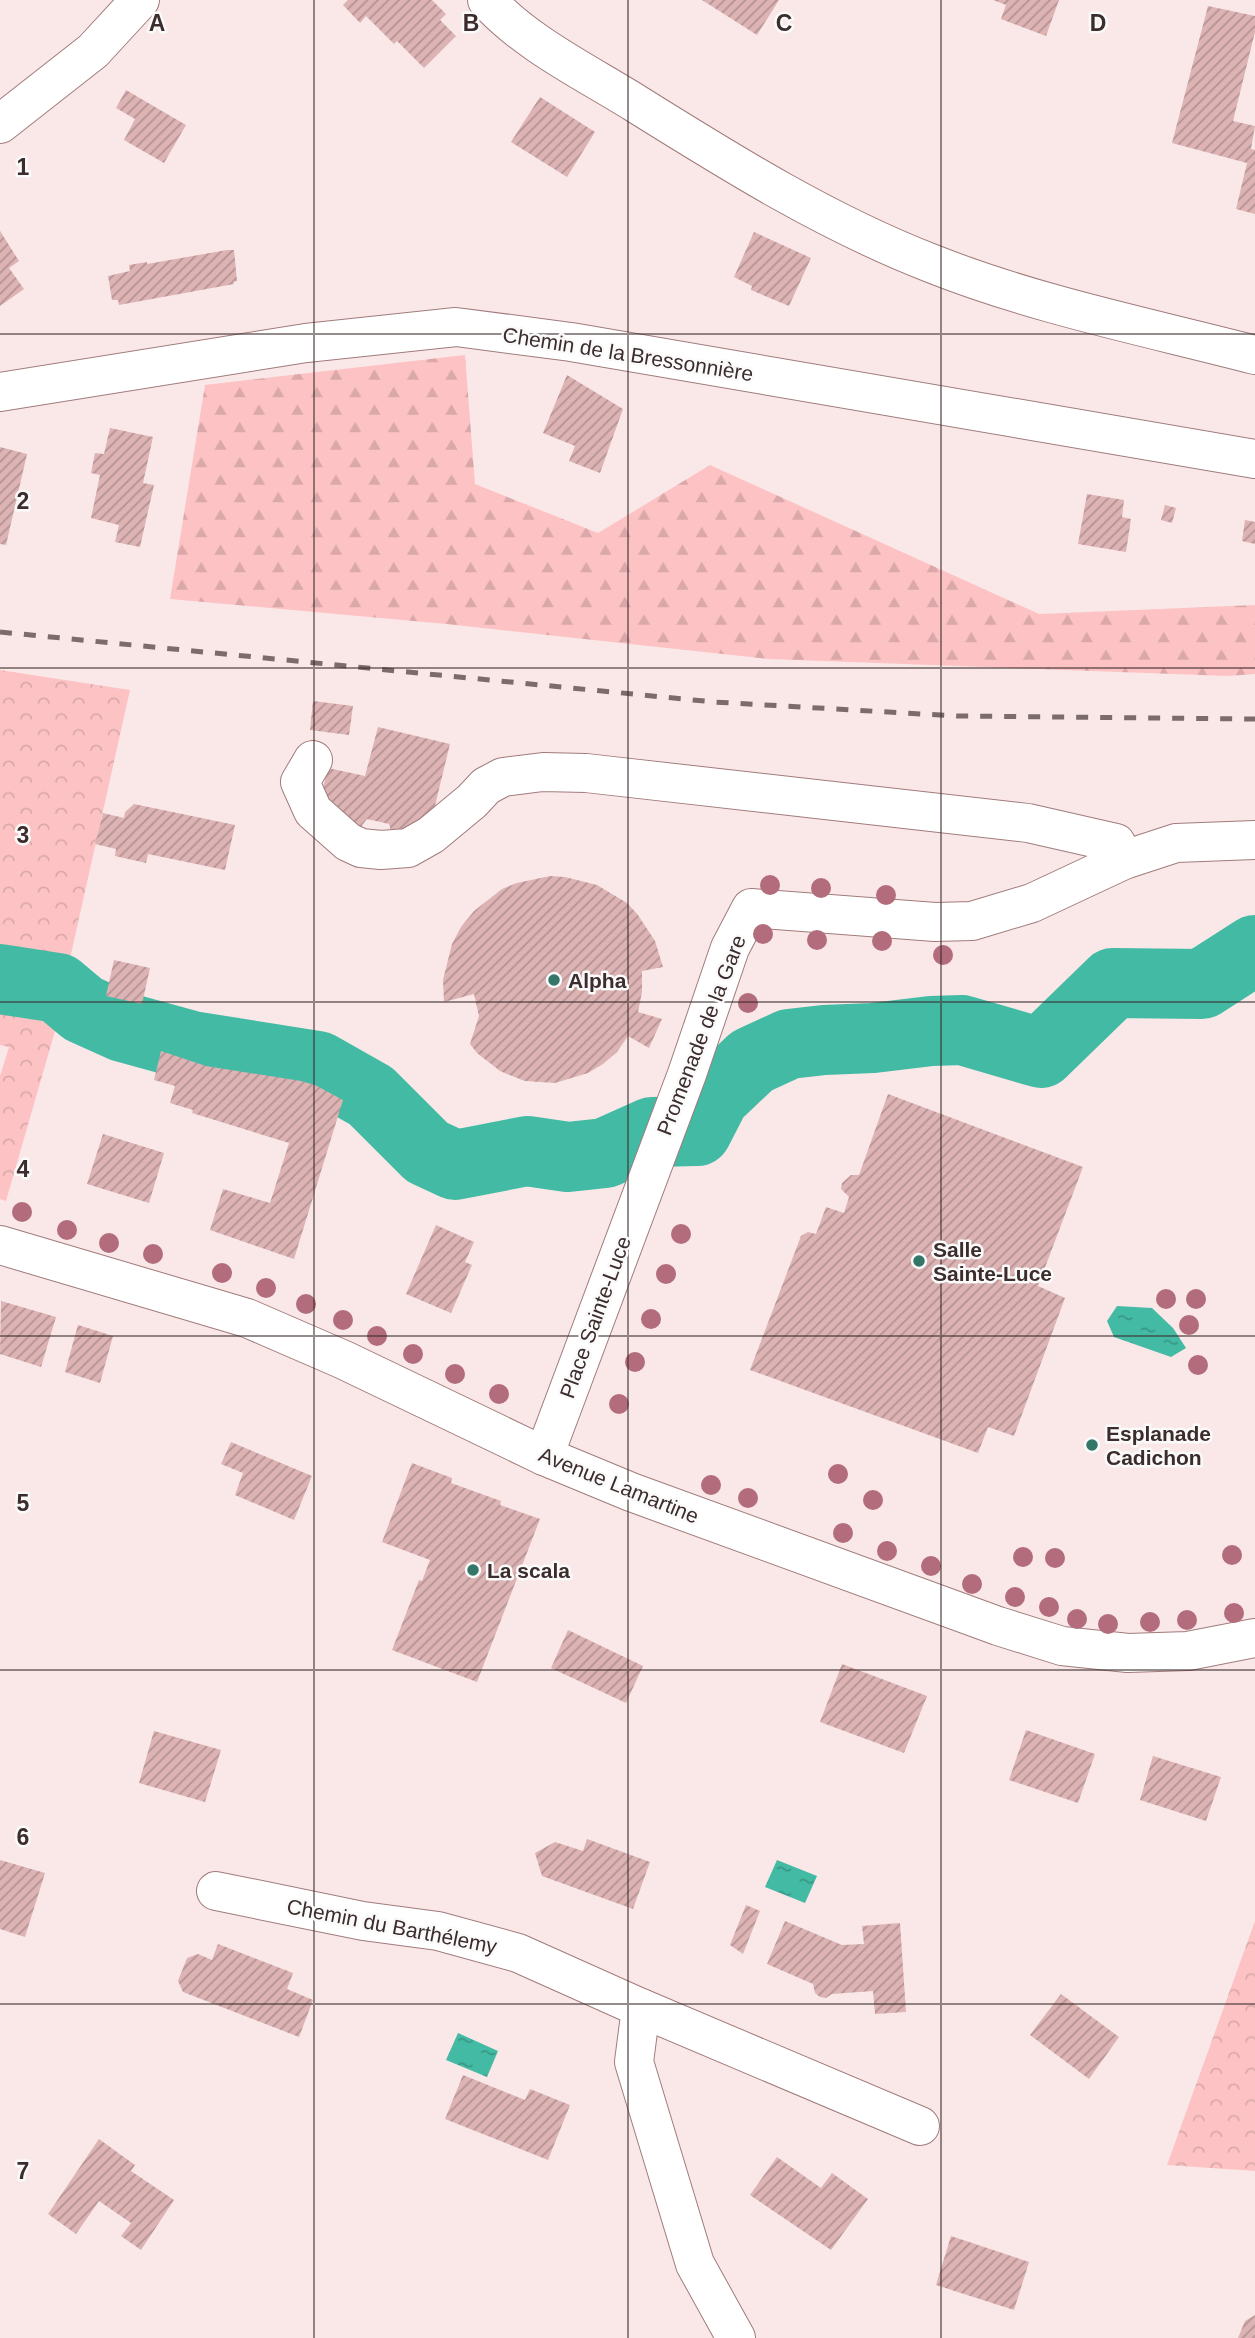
<svg xmlns="http://www.w3.org/2000/svg" width="1255" height="2338" viewBox="0 0 1255 2338" font-family="Helvetica,sans-serif">
<style>
.forest{fill:url(#forest-firs)}
.park{fill:url(#park-crowns)}
.water{fill:url(#water-ripples)}
.lines{fill:none;stroke-linecap:round;stroke-linejoin:round}
.river{stroke:#43baa4;stroke-width:70}
.building{fill:url(#building-hatch)}
.minor-casing{stroke:#a17b7b;stroke-width:40}
.minor{stroke:#fff;stroke-width:38}
.rail{stroke:#7c6b6b;stroke-width:5;stroke-dasharray:12 12;stroke-linecap:butt}
.tree{fill:#b26c7c}
.grid{fill:none;stroke:#3c2c2c;stroke-width:2;stroke-opacity:0.55}
.poi-dot{fill:#347769;stroke:#fafafa;stroke-width:2.5}
.labels{text-anchor:middle;dominant-baseline:central;stroke-width:5;stroke-linejoin:round;paint-order:stroke}
.street-label{font-size:21px;fill:#3c2c2c;stroke:#fafafa}
.poi-label{font-size:21px;font-weight:bold;fill:#3c2c2c;stroke:#fafafa;text-anchor:start}
.grid-label{font-size:23px;text-anchor:middle;font-weight:bold;fill:#3c2c2c;stroke:#fafafa;stroke-width:5;stroke-linejoin:round;paint-order:stroke}
</style>
<defs>
<pattern id="forest-firs" width="22" height="20" patternUnits="userSpaceOnUse" patternTransform="scale(1.75)"><rect width="22" height="20" fill="#fdc3c4"/><path d="M5 1l3.5 6h-7zM16 11l3.5 6h-7z" fill="#daa8a9"/></pattern>
<pattern id="park-crowns" width="20" height="18" patternUnits="userSpaceOnUse" patternTransform="scale(1.75)"><rect width="20" height="18" fill="#fdc3c4"/><path d="M2 6a3 3 0 1 1 6 0M12 15a3 3 0 1 1 6 0" fill="none" stroke="#daa8a9"/></pattern>
<pattern id="water-ripples" width="26" height="14" patternUnits="userSpaceOnUse" patternTransform="scale(1.75)"><rect width="26" height="14" fill="#43baa4"/><path d="M2 4q2-2 4 0t4 0M15 11q2-2 4 0t4 0" fill="none" stroke="#399786"/></pattern>
<pattern id="building-hatch" width="6" height="6" patternUnits="userSpaceOnUse" patternTransform="scale(1.75)"><rect width="6" height="6" fill="#ddb3b4"/><path d="M-1 1l2-2M0 6l6-6M5 7l2-2" fill="none" stroke="#b49293"/></pattern>
</defs>
<rect width="100%" height="100%" fill="#fae8e8"/>
<polygon class="forest" points="465,355 475,484 598,533 710,465 1039,614 1255,605 1255,674 1228,676 769,659 446,624 170,599 205,385"/>
<g class="park">
<polygon points="0,670 130,690 61,999 64,1000 6,1201 0,1199 0,1076 9,1047 0,1045"/>
<polygon points="1255,1921 1255,2171 1167,2165"/>
</g>
<g class="water">
<polygon points="1117,1306 1152,1308 1173,1328 1186,1348 1171,1357 1114,1337 1107,1321"/>
<polygon points="777,1860 817,1876 805,1903 765,1887"/>
<polygon points="458,2033 498,2051 487,2077 446,2060"/>
</g>
<g class="lines">
<polyline class="river" points="0,979 58,988 83,1009 123,1027 192,1046 318,1066 371,1096 427,1152 455,1165 527,1151 568,1157 605,1153 652,1132 697,1131 715,1096 752,1061 789,1044 824,1040 873,1038 931,1031 962,1030 1041,1053 1113,983 1202,984 1255,950"/>
</g>
<g class="building">
<polygon points="348,0 432,0 446,14 440,20 456,36 424,68 397,41 394,44 366,16 360,23 343,5"/>
<polygon points="702,0 779,0 757,35"/>
<polygon points="993,0 1059,0 1046,36 1001,19 1006,5"/>
<polygon points="1208,6 1255,16 1255,32 1233,121 1255,126 1251,149 1255,150 1255,214 1236,209 1247,163 1172,143"/>
<polygon points="126,90 186,125 164,163 124,140 135,119 116,108"/>
<polygon points="540,97 595,132 567,177 511,142"/>
<polygon points="0,231 19,261 9,268 24,289 0,306"/>
<polygon points="754,232 811,258 789,306 751,290 752,286 734,277"/>
<polygon points="227,250 234,250 237,281 233,282 234,284 119,305 118,300 112,300 108,276 130,271 129,265 147,262 147,264"/>
<polygon points="567,375 623,409 600,473 569,461 575,446 543,433"/>
<polygon points="110,428 153,437 143,483 154,485 140,547 115,542 119,525 91,518 100,475 91,473 95,453 104,454"/>
<polygon points="0,447 27,454 6,545 0,544"/>
<polygon points="1087,494 1124,500 1122,517 1131,519 1126,552 1078,544"/>
<polygon points="1165,505 1176,508 1172,523 1161,520"/>
<polygon points="1245,520 1255,522 1255,544 1242,541"/>
<polygon points="313,701 353,706 349,735 310,730"/>
<polygon points="378,727 450,744 431,822 392,834 389,824 367,819 360,828 322,792 328,768 365,776"/>
<polygon points="134,804 235,825 225,870 148,854 146,863 115,856 116,849 95,844 103,813 124,818 125,812"/>
<polygon points="550,876 565,877 597,885 627,903 638,915 655,941 663,967 642,971 642,992 638,1012 662,1019 649,1048 628,1036 617,1052 603,1064 588,1073 555,1083 525,1081 512,1076 500,1071 477,1053 470,1044 479,1016 474,994 444,1002 443,980 452,944 461,927 474,911 502,889 517,883"/>
<polygon points="114,960 150,968 142,1004 106,996"/>
<polygon points="161,1051 206,1066 301,1081 315,1085 343,1100 294,1259 210,1230 223,1189 270,1203 289,1143 192,1113 193,1110 170,1103 175,1086 154,1080"/>
<polygon points="888,1094 1083,1167 1038,1286 1065,1298 1014,1436 988,1427 978,1453 750,1370 801,1236 808,1232 816,1234 826,1207 844,1213 849,1197 841,1189 842,1183 851,1175 859,1175"/>
<polygon points="103,1134 164,1153 149,1203 87,1184"/>
<polygon points="436,1225 474,1242 465,1262 472,1265 451,1313 406,1294"/>
<polygon points="1,1301 56,1317 41,1367 0,1354"/>
<polygon points="78,1325 113,1336 100,1383 65,1372"/>
<polygon points="231,1442 312,1476 294,1520 235,1495 243,1473 221,1464"/>
<polygon points="412,1463 452,1478 451,1483 501,1501 500,1505 540,1519 477,1682 392,1650 419,1580 422,1581 430,1560 382,1542"/>
<polygon points="568,1630 643,1666 626,1703 551,1668"/>
<polygon points="842,1664 927,1696 904,1753 820,1722"/>
<polygon points="1026,1730 1095,1754 1078,1803 1009,1780"/>
<polygon points="154,1731 221,1750 205,1802 139,1783"/>
<polygon points="1153,1756 1221,1777 1206,1821 1140,1800"/>
<polygon points="587,1839 650,1862 633,1909 542,1876 535,1853 555,1842 583,1851"/>
<polygon points="0,1860 45,1873 25,1937 0,1929"/>
<polygon points="746,1905 760,1911 743,1954 730,1945"/>
<polygon points="785,1921 842,1945 864,1944 862,1926 900,1923 906,2012 875,2014 873,1991 832,1994 826,1998 820,1997 815,1993 813,1984 767,1964"/>
<polygon points="218,1944 293,1973 287,1989 313,2000 299,2037 183,1992 178,1981 187,1958 198,1954 212,1960"/>
<polygon points="1061,1994 1119,2037 1089,2079 1030,2035"/>
<polygon points="463,2075 525,2100 530,2089 570,2105 548,2160 445,2119"/>
<polygon points="99,2139 135,2165 131,2171 174,2200 141,2250 121,2236 131,2223 99,2201 76,2234 48,2214"/>
<polygon points="777,2157 821,2188 832,2173 868,2199 831,2250 750,2195"/>
<polygon points="951,2236 1029,2262 1014,2310 936,2285"/>
<polygon points="1255,2315 1255,2338 1238,2338 1245,2321"/>
</g>
<g class="lines">
<defs>
<g id="minor">
<path d="M487 0C524 42 587 73 635 103 731 163 827 223 933 264 1037 305 1147 327 1255 355"/>
<polyline points="0,124 93,51 140,0"/>
<polyline points="0,392 306,343 456,327 571,342 1255,459"/>
<polyline points="313,760 300,782 313,811 348,842 361,848 381,850 408,848 431,835 472,801 486,786 503,777 543,772 586,773 1028,823 1116,843 1124,860"/>
<polyline points="0,1245 247,1318 344,1360 544,1456 631,1492 998,1626 1062,1646 1128,1653 1188,1651 1255,1638"/>
<polyline points="544,1456 687,1074 730,948 751,908 935,922 972,921 1032,903 1124,860 1176,843 1255,840"/>
<polyline points="216,1891 363,1921 438,1931 518,1953 641,2008 634,2062 695,2264 736,2338"/>
<polyline points="641,2008 920,2126"/>
</g>
</defs>
<use href="#minor" class="minor-casing"/>
<use href="#minor" class="minor"/>
<polyline class="rail" points="0,632 714,702 957,716 1255,719"/>
</g>
<g class="tree">
<circle cx="770" cy="885" r="10"/>
<circle cx="821" cy="888" r="10"/>
<circle cx="886" cy="895" r="10"/>
<circle cx="763" cy="934" r="10"/>
<circle cx="817" cy="940" r="10"/>
<circle cx="882" cy="941" r="10"/>
<circle cx="943" cy="955" r="10"/>
<circle cx="748" cy="1003" r="10"/>
<circle cx="22" cy="1212" r="10"/>
<circle cx="67" cy="1230" r="10"/>
<circle cx="681" cy="1234" r="10"/>
<circle cx="109" cy="1243" r="10"/>
<circle cx="153" cy="1254" r="10"/>
<circle cx="222" cy="1273" r="10"/>
<circle cx="666" cy="1274" r="10"/>
<circle cx="266" cy="1288" r="10"/>
<circle cx="1166" cy="1299" r="10"/>
<circle cx="1196" cy="1299" r="10"/>
<circle cx="306" cy="1304" r="10"/>
<circle cx="651" cy="1319" r="10"/>
<circle cx="343" cy="1320" r="10"/>
<circle cx="1189" cy="1325" r="10"/>
<circle cx="377" cy="1336" r="10"/>
<circle cx="413" cy="1354" r="10"/>
<circle cx="635" cy="1362" r="10"/>
<circle cx="1198" cy="1365" r="10"/>
<circle cx="455" cy="1374" r="10"/>
<circle cx="499" cy="1394" r="10"/>
<circle cx="619" cy="1404" r="10"/>
<circle cx="838" cy="1474" r="10"/>
<circle cx="711" cy="1485" r="10"/>
<circle cx="748" cy="1498" r="10"/>
<circle cx="873" cy="1500" r="10"/>
<circle cx="843" cy="1533" r="10"/>
<circle cx="887" cy="1551" r="10"/>
<circle cx="1232" cy="1555" r="10"/>
<circle cx="1023" cy="1557" r="10"/>
<circle cx="1055" cy="1558" r="10"/>
<circle cx="931" cy="1566" r="10"/>
<circle cx="972" cy="1584" r="10"/>
<circle cx="1015" cy="1597" r="10"/>
<circle cx="1049" cy="1607" r="10"/>
<circle cx="1234" cy="1613" r="10"/>
<circle cx="1077" cy="1619" r="10"/>
<circle cx="1187" cy="1620" r="10"/>
<circle cx="1150" cy="1622" r="10"/>
<circle cx="1108" cy="1624" r="10"/>
</g>
<path class="grid" d="M314 0V2338M628 0V2338M941 0V2338M0 334H1255M0 668H1255M0 1002H1255M0 1336H1255M0 1670H1255M0 2004H1255"/>
<g class="poi-dot">
<circle cx="554" cy="980" r="7"/>
<circle cx="919" cy="1261" r="7"/>
<circle cx="1092" cy="1445" r="7"/>
<circle cx="473" cy="1570" r="7"/>
</g>
<g class="labels">
<g class="street-label">
<text transform="translate(628 354) rotate(9)">Chemin de la Bressonnière</text>
<text transform="translate(701 1035) rotate(-69)">Promenade de la Gare</text>
<text transform="translate(595 1317) rotate(-70)">Place Sainte-Luce</text>
<text transform="translate(619 1485) rotate(22)">Avenue Lamartine</text>
<text transform="translate(392 1926) rotate(11)">Chemin du Barthélemy</text>
</g>
<g class="poi-label">
<text x="568" y="980">Alpha</text>
<text x="933" y="1249">Salle<tspan x="933" dy="24">Sainte-Luce</tspan></text>
<text x="1106" y="1433">Esplanade<tspan x="1106" dy="24">Cadichon</tspan></text>
<text x="487" y="1570">La scala</text>
</g>
</g>
<g class="grid-label">
<text x="157" y="31">A</text>
<text x="471" y="31">B</text>
<text x="784" y="31">C</text>
<text x="1098" y="31">D</text>
<text x="23" y="175">1</text>
<text x="23" y="509">2</text>
<text x="23" y="843">3</text>
<text x="23" y="1177">4</text>
<text x="23" y="1511">5</text>
<text x="23" y="1845">6</text>
<text x="23" y="2179">7</text>
</g>
</svg>
